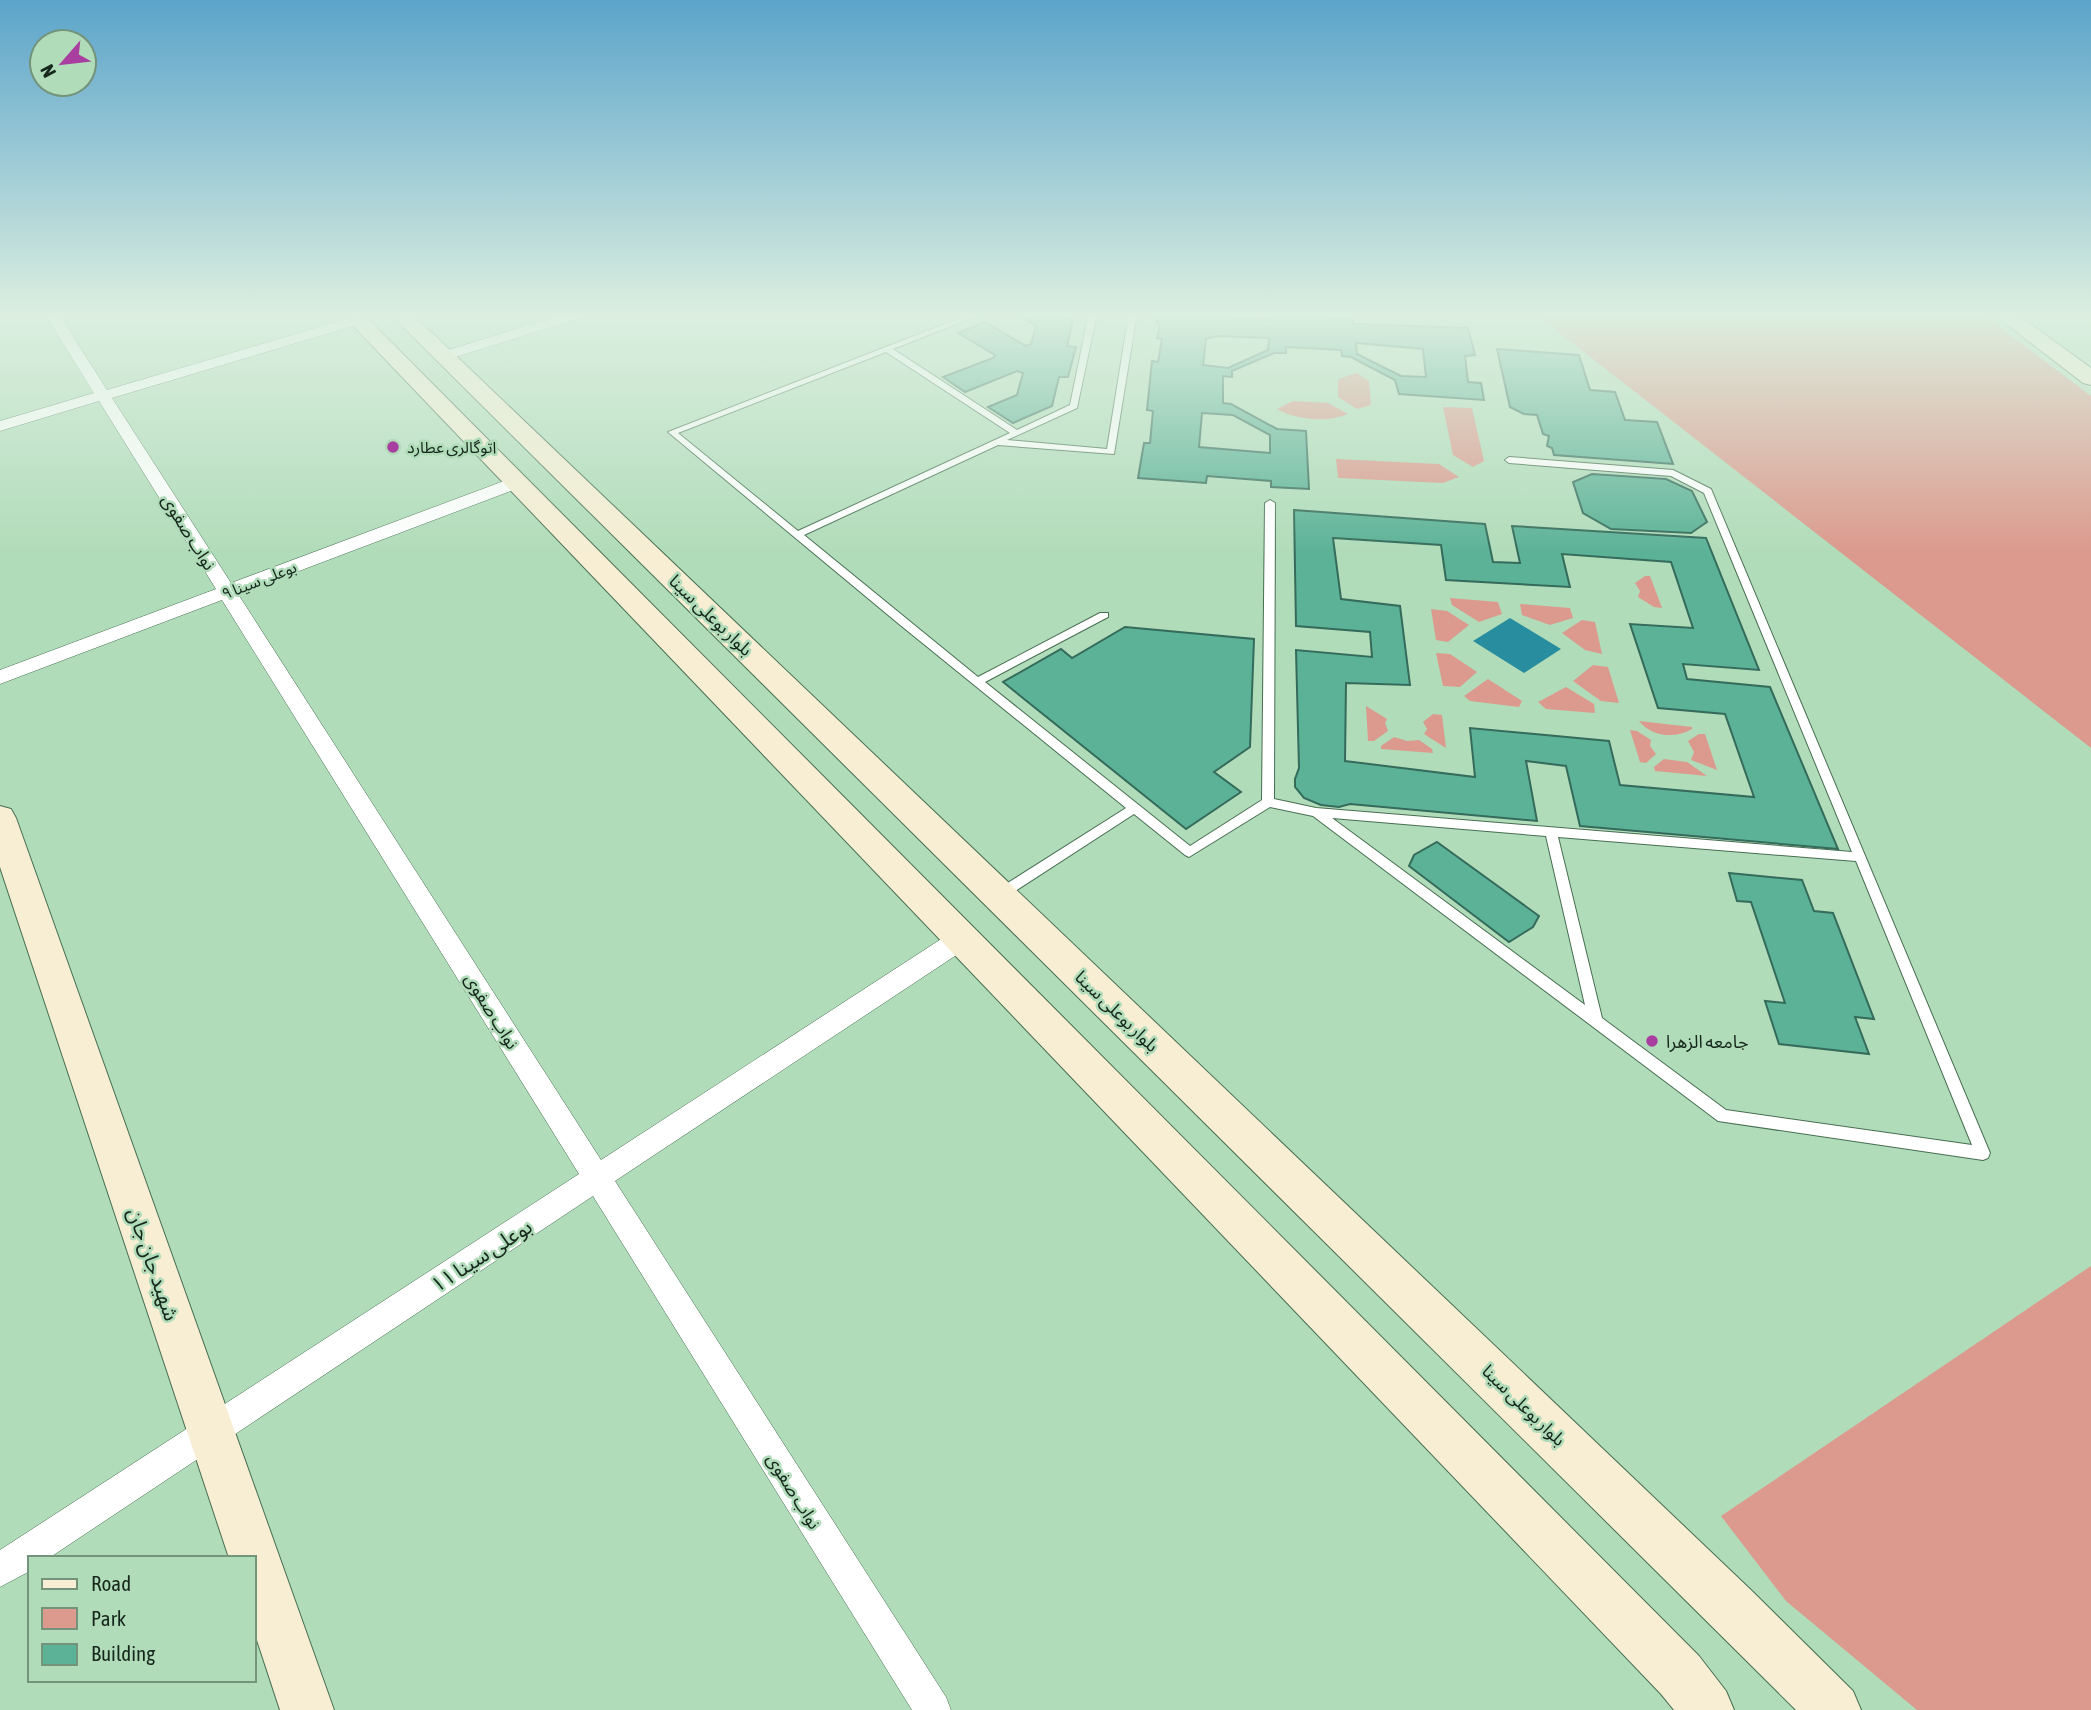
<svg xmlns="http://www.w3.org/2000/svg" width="2091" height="1710" viewBox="0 0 2091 1710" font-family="'Asap Condensed','Noto Sans Arabic',sans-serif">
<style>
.green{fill:#db9a8d}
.water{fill:#288d9e}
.building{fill:#5cb297;stroke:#346b5a;stroke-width:2;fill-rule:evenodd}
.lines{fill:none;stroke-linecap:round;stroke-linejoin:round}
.lane-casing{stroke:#476e51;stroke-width:2}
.street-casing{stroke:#476e51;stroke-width:1}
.secondary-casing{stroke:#476e51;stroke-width:2}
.lane{fill:#fff;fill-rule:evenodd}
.street{fill:#fff;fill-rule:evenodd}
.secondary{fill:#f7eed4;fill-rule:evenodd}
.poi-dot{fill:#a83e9f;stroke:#b1dcba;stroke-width:2.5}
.labels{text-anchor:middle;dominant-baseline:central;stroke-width:5;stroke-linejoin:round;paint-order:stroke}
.far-poi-label{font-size:16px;fill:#16271b;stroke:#b1dcba;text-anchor:start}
.far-street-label{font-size:16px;fill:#16271b;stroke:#b1dcba}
.street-label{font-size:18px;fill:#16271b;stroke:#b1dcba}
.poi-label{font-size:18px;fill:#16271b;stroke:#b1dcba;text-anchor:start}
.near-street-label{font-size:21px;fill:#16271b;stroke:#b1dcba}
</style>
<rect width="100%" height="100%" fill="#b1dcba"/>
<g class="green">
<polygon points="1534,313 1981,313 2091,396 2091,748"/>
<polygon points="1357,373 1369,381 1371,405 1357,409 1338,397 1338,379"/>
<path d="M1293 401 1328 403 1348 414C1327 423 1297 420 1277 409Z"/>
<polygon points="1443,407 1472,408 1484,461 1473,467 1453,455"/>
<polygon points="1336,459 1439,464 1459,477 1443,483 1338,478"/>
<polygon points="1645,576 1650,576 1662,608 1654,607 1638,597 1640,591 1635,583"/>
<polygon points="1450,598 1498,602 1502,614 1479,622 1452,605"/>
<polygon points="1520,604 1570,608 1573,618 1550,625 1522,615"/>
<polygon points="1431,609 1447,611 1469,625 1448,642 1436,640"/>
<polygon points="1582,620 1595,622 1602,654 1585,650 1562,633"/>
<polygon points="1436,653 1450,654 1477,672 1460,687 1443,686"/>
<polygon points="1593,665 1608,667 1619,703 1601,701 1573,681"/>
<polygon points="1488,679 1522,701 1519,707 1470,701 1464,696"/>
<polygon points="1566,687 1594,704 1595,713 1546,709 1538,702"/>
<polygon points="1366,706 1387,719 1385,723 1388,731 1374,741 1368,741"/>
<polygon points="1433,714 1442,715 1446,748 1424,734 1427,729 1423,722"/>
<path d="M1639 721 1692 727V729C1675 739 1652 737 1639 721Z"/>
<polygon points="1630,730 1637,731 1651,740 1650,746 1656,754 1646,763 1640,762"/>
<polygon points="1699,734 1705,734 1717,770 1691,760 1694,752 1688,741"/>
<polygon points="1394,737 1407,741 1419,740 1432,749 1433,753 1381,749 1381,746"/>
<polygon points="1664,759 1687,762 1707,776 1655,771 1654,767"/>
<polygon points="2091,1266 2091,1710 1917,1710 1786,1601 1721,1516"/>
</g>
<polygon class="water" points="1510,618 1561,649 1524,673 1473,641"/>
<g class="building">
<polygon points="1015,313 1061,313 1073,320 1067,346 1076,347 1068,377 1059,377 1052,406 1013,423 988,407 1017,395 1023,373 1017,371 965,392 943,377 993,358 995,355 958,333 985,322 1026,346 1031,344 1036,326"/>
<path d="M1162 313 1271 320 1270 315 1323 314 1324 317 1353 320V324L1468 328 1475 355 1465 356 1468 382 1481 383 1484 400 1399 394 1395 380 1351 357 1342 356 1341 350 1286 347V353H1274L1232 371V377L1223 376V403L1231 404 1277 429 1306 431 1309 489 1271 487V481L1207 476 1206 483 1138 478 1144 443H1150L1153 411 1147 410 1152 361 1158 362 1162 339 1157 338 1160 326 1156 322ZM1216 336 1269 338 1268 350 1228 368 1203 365 1206 339ZM1356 343 1423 349 1426 377 1401 376 1357 354ZM1202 413 1233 415 1270 435V453L1199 447Z"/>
<polygon points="1497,349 1579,355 1590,390 1615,392 1625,420 1657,422 1673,464 1554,455 1552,448 1547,446 1549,436 1543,434 1537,415 1524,414 1510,407"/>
<polygon points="1592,474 1666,479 1692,491 1707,522 1691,533 1611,529 1583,513 1573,482"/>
<path d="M1294 510 1485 524 1493 562 1520 563 1512 526 1706 538 1759 670 1683 664 1687 679 1770 687 1838 849 1580 826 1566 766 1526 761 1537 821 1350 804 1339 807 1321 805 1304 798 1295 787V779L1299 768 1296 650 1372 657 1370 632 1296 626ZM1333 538 1441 545 1446 580 1570 587 1562 554 1671 562 1693 628 1630 624 1658 708 1725 714 1754 797 1620 785 1609 741 1470 728 1475 777 1345 761 1346 683 1410 685 1400 606 1341 599Z"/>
<polygon points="1125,627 1254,639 1250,747 1214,772 1241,792 1186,829 1003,682 1061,649 1072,658"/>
<polygon points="1437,842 1539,916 1533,927 1509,942 1409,866 1414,855"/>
<polygon points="1729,873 1802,880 1814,911 1833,913 1874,1019 1855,1017 1869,1054 1779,1044 1765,1001 1785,1003 1751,902 1737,901"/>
</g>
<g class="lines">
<defs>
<path id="lane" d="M973 313H984L893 349 1017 430 1070 405 1089 313H1097L1077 408 1007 440 1107 449 1129 313H1137L1114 454 998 445 804 535 978 677 1100 613H1108V617L985 682 1190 846 1262 800 1265 503 1270 500 1275 503 1274 799 1316 808 1852 852 1704 493 1671 476 1509 463 1505 460 1509 457 1673 470 1711 489 1990 1153 1988 1158 1983 1160 1718 1121 1313 816 1270 807 1189 857 1185 855 1134 814 1003 899H995L993 895 995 891 1126 808 899 624 668 432ZM886 352 1010 433 798 531 678 433ZM1332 818 1546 836 1585 1005ZM1558 837 1856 861 1972 1145 1726 1110 1602 1018Z"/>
<g id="street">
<polygon points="44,313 58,313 107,390 353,317 363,317 363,323 112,398 231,583 512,478 518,477 526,482 524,486 238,594 601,1160 952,932 961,929 970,932 973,939 970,946 615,1181 946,1697 951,1710 912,1710 593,1196 49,1558 30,1558 30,1571 0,1587 0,1550 579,1174 222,600 0,684 0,670 216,589 99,401 0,431 0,421 94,393"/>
<polygon points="568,313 589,313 587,316 449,359 444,360 437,356 439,353"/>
</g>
<g id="secondary">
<polygon points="341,313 362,313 1699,1656 1726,1691 1734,1710 1674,1710 1661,1694"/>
<polygon points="389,313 411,313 1752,1591 1853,1691 1861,1710 1796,1710"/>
<polygon points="1992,313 2015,313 2091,368 2091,385 2083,383"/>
<polygon points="0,806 11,809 16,818 334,1710 280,1710 254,1631 254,1558 229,1558 0,867"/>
</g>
</defs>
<use href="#lane" class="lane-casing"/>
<use href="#street" class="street-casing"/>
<use href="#secondary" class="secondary-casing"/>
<use href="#lane" class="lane"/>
<use href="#street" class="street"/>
<use href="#secondary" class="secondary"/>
</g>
<linearGradient id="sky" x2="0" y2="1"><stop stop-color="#5ba4ca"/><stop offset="0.57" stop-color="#dcefe0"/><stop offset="1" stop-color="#dcefe0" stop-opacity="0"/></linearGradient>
<rect width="2091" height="552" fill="url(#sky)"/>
<g class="poi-dot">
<circle cx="393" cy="447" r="7"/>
<circle cx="1652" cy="1041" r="7"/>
</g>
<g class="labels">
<g class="far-poi-label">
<text x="407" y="447">اتوگالری عطارد</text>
</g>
<g class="far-street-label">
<text transform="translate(259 580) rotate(-21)">بوعلی سینا ۹</text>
</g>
<g class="street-label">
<text transform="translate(189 532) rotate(58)">نواب صفوی</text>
<text transform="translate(711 615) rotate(44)">بلوار بوعلی سینا</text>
<text transform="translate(492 1011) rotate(58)">نواب صفوی</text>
<text transform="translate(1117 1011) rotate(44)">بلوار بوعلی سینا</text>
<text transform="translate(1524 1405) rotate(44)">بلوار بوعلی سینا</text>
<text transform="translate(794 1491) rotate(58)">نواب صفوی</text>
</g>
<g class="poi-label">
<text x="1666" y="1041">جامعه الزهرا</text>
</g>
<g class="near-street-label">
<text transform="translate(481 1255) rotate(-33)">بوعلی سینا ۱۱</text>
<text transform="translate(154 1264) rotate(71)">شهید جان جان</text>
</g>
</g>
<rect x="28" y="1556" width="228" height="126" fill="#b1dcba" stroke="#73947a" stroke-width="2"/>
<rect x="42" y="1579" width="35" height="10" fill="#f7eed4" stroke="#73947a" stroke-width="2"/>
<text x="91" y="1591" font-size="21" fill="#16271b">Road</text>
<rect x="42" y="1608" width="35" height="21" fill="#db9a8d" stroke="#73947a" stroke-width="2"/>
<text x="91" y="1626" font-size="21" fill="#16271b">Park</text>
<rect x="42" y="1644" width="35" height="21" fill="#5cb297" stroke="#73947a" stroke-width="2"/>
<text x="91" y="1661" font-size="21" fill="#16271b">Building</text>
<g transform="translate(63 63) rotate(242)"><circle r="33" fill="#b1dcba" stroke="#73947a" stroke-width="2"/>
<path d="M0-5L12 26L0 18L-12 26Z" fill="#a83e9f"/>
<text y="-10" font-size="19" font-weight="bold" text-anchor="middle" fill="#16271b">N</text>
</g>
</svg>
